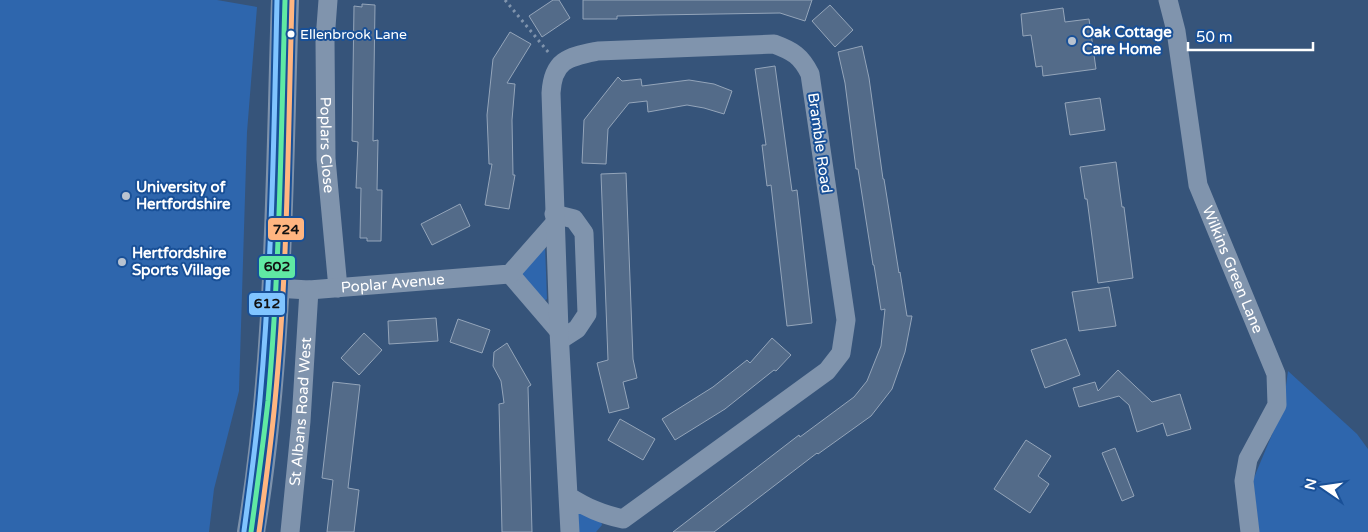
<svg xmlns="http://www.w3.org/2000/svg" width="1368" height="532" viewBox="0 0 1368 532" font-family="'Varela Round',sans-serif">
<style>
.green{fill:#2e66ad}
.building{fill:#536b89;stroke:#94a5ba}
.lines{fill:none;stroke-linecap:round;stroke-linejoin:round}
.path{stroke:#8094ad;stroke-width:3;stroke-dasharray:2.5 4;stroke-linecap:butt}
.street{stroke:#8094ad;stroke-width:19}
.primary{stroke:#7e92ab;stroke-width:28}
.bus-1-casing{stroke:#195097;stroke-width:9}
.bus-2-casing{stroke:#195097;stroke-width:9}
.bus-3-casing{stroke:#195097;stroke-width:9}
.bus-1{stroke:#60e9a3;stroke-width:5}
.bus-2{stroke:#ffb580;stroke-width:5}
.bus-3{stroke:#80c4ff;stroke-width:5}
.bus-dot{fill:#fff;stroke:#195097;stroke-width:2}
.poi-dot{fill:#b9c3d0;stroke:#195097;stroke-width:2}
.labels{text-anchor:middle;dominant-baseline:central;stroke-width:4;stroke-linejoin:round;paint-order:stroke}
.bus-label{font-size:14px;fill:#fff;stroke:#195097;text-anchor:start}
.poi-label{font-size:15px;font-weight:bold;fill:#fff;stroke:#195097;text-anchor:start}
.street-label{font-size:15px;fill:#fff;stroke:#195097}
.line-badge{stroke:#195097;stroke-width:2}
.pale-badge-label{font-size:14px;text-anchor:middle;font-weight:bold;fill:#111}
</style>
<rect width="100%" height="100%" fill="#36547a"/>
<g class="green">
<polygon points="0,0 217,0 257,7 247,132 239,391 214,489 209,532 0,532"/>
<polygon points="545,246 547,299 544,301 522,277 521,271"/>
<polygon points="1288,371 1357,434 1368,449 1368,532 1259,532 1253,480 1283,408"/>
<polygon points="581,512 601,521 602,525 596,532 577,532 576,514"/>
</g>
<g class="building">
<polygon points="553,0 559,0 570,18 542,37 529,16"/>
<polygon points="583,0 812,0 805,21 780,13 656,15 617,16 617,19 583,19"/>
<polygon points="362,4 375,5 373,141 378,140 377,190 382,190 381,241 367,241 367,238 360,238 361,188 356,188 358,142 352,141 354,6 362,7"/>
<polygon points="830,5 853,30 835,47 812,21"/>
<polygon points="1063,8 1065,22 1089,19 1096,69 1043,76 1042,66 1036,67 1031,35 1023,36 1021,14"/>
<polygon points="510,32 531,44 507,83 515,84 512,120 513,175 515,175 509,209 485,205 492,164 489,164 487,115 493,59"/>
<polygon points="862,46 869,78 883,179 884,179 899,273 900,272 907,316 912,316 905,352 892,389 871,416 818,454 817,453 714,532 673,532 799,435 800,437 854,397 867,381 881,346 885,309 881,310 874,265 873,265 858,169 856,169 845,83 838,52"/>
<polygon points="775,66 792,191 797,190 812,323 787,326 771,185 767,186 762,145 766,145 755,69"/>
<polygon points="618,77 622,81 641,79 642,86 689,80 714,84 732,91 724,114 704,108 687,105 648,112 647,101 629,103 608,129 606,164 582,163 584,120"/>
<polygon points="1100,98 1105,130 1070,135 1065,103"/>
<polygon points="1116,162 1122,207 1124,207 1133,278 1098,283 1087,199 1085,199 1080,167"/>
<polygon points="626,173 633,359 637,378 623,382 629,408 609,413 597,363 608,360 601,174"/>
<polygon points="460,204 470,226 432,245 421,224"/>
<polygon points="1109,287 1116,326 1079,331 1072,292"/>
<polygon points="436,318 438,341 389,344 388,321"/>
<polygon points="458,319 490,330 482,353 450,342"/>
<polygon points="364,333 382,350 359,375 341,358"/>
<polygon points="772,338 791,355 776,371 774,370 725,409 675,440 662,419 713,387 747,360 750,363"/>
<polygon points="1066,339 1080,375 1045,388 1031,350"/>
<polygon points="507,343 531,385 528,387 532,532 502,532 499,404 504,403 501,381 493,366 494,352"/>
<polygon points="1118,370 1152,402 1180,394 1191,429 1167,436 1163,423 1137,432 1129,405 1119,396 1079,407 1073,388 1095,382 1098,391"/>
<polygon points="333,382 360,385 348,488 359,490 354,532 327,532 333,480 322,478"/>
<polygon points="620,419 655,439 643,460 608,440"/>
<polygon points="1026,440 1051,456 1038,476 1049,484 1030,513 994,489"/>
<polygon points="1115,448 1134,496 1122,501 1102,453"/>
</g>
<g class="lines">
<polyline class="path" points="505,0 549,53"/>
<g class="street">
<path id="s1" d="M328 0 325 40 326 159 338 288"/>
<path id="s2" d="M1168 0 1176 31 1198 185 1276 374 1277 405 1248 459 1244 481 1250 532"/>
<polyline points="554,214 574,219 584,233 587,314 577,329 560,340"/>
<polyline points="510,274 559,331"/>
<path id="s3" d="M275 288 309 290 510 274 554 224"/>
<path d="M568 496C587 508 601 514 623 519L827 371 841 353 846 320 810 74C801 56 793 51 774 44L598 51C569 57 553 59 551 93L559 331 570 532"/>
<path id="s4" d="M290 532 301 421 309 290"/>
</g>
<path class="primary" d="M251 532C280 357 279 177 285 0"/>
<defs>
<path id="bus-1" d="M251 532C257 488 263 445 268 401 280 268 281 133 285 0"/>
<path id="bus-2" d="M259 532C265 488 271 445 275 401 288 268 288 134 292 0"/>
<path id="bus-3" d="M244 531C250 487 256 443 260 399 272 266 274 133 277 0"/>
</defs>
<use href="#bus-1" class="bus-1-casing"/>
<use href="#bus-2" class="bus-2-casing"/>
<use href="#bus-3" class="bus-3-casing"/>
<use href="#bus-1" class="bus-1"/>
<use href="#bus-2" class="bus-2"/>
<use href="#bus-3" class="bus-3"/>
</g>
<circle class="bus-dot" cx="291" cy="34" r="4.5"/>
<g class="poi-dot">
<circle cx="1072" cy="41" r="5"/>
<circle cx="126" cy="196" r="5"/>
<circle cx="122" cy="262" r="5"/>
</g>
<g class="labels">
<g class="bus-label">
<text x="300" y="34">Ellenbrook Lane</text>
</g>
<g class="poi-label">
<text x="1082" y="32">Oak Cottage<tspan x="1082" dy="17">Care Home</tspan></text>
<text x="136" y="187">University of<tspan x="136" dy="17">Hertfordshire</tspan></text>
<text x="132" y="253">Hertfordshire<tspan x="132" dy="17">Sports Village</tspan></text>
</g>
<g class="street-label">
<text transform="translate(820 143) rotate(82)">Bramble Road</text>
<text stroke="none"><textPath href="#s1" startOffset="145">Poplars Close</textPath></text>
<text stroke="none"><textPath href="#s2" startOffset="279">Wilkins Green Lane</textPath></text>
<text stroke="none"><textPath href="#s3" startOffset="118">Poplar Avenue</textPath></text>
<text stroke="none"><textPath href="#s4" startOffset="121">St Albans Road West</textPath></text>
</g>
</g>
<g class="line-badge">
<rect x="267" y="217" width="38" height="24" rx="5" fill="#ffb580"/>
<rect x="258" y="255" width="38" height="24" rx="5" fill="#60e9a3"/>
<rect x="248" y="292" width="38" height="24" rx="5" fill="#80c4ff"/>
</g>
<g class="pale-badge-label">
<text x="286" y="234">724</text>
<text x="277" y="271">602</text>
<text x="267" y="308">612</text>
</g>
<g transform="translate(1323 487) rotate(283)" stroke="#195097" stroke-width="4" paint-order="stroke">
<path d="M0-4L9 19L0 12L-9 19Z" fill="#ffffff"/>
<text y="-8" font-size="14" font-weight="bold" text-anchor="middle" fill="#ffffff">N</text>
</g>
<path d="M1188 42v8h125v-8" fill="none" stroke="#ffffff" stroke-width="2.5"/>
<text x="1196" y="42" font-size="15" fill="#ffffff" stroke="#195097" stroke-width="4" paint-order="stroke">50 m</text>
</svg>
